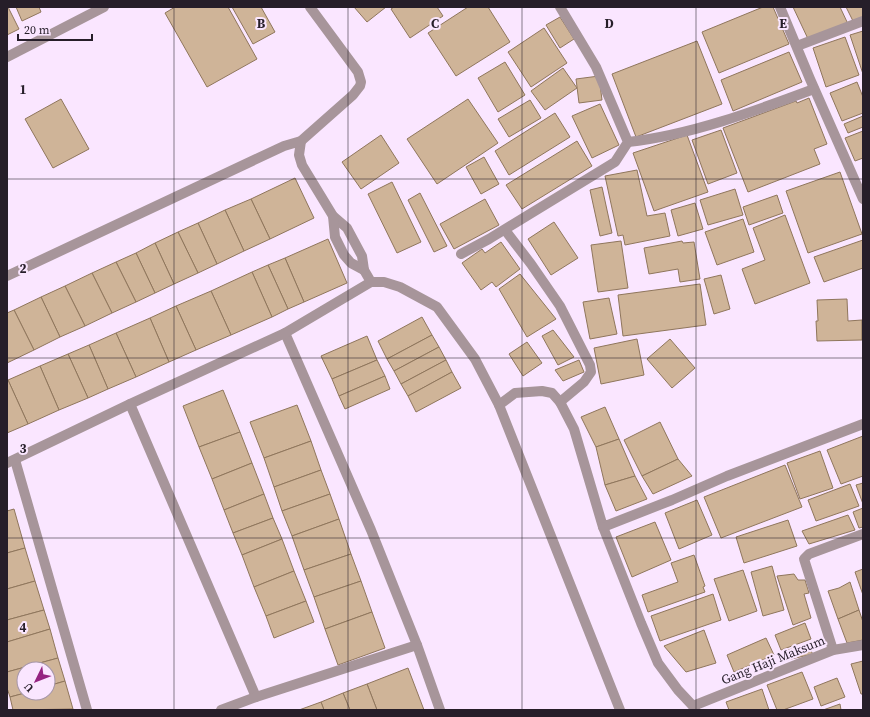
<svg xmlns="http://www.w3.org/2000/svg" width="870" height="717" viewBox="0 0 870 717" font-family="'Source Serif 4',serif">
<style>
.building{fill:#cfb498;stroke:#8f765c}
.lines{fill:none;stroke-linecap:round;stroke-linejoin:round}
.minor{stroke:#a7959a;stroke-width:10}
.grid{fill:none;stroke:#261e29;stroke-width:1;stroke-opacity:0.55}
.labels{text-anchor:middle;dominant-baseline:central;stroke-width:4;stroke-linejoin:round;paint-order:stroke}
.street-label{font-size:13px;fill:#261e29;stroke:#fae6ff}
.grid-label{font-size:13px;text-anchor:middle;font-weight:bold;fill:#261e29;stroke:#fae6ff;stroke-width:4;stroke-linejoin:round;paint-order:stroke}
</style>
<rect width="100%" height="100%" fill="#fae6ff"/>
<g class="building">
<polygon points="7,7 8,7 19,29 7,35"/>
<polygon points="16,7 39,7 41,12 22,21"/>
<polygon points="175,7 228,7 257,59 207,87 165,13"/>
<polygon points="232,7 261,7 275,32 253,44"/>
<polygon points="354,7 386,7 367,22"/>
<polygon points="394,7 437,7 443,16 410,38 391,9"/>
<polygon points="468,7 488,7 510,42 456,76 428,33"/>
<polygon points="763,7 773,7 789,44 719,73 702,32"/>
<polygon points="793,7 840,7 848,24 809,41"/>
<polygon points="846,7 863,7 863,17 853,21"/>
<polygon points="560,17 574,39 560,48 546,25"/>
<polygon points="544,28 567,63 531,87 508,52"/>
<polygon points="863,31 863,74 850,35"/>
<polygon points="845,37 859,75 826,87 813,48"/>
<polygon points="697,41 722,104 636,137 612,74"/>
<polygon points="789,52 802,82 733,111 721,80"/>
<polygon points="505,62 525,95 498,112 478,78"/>
<polygon points="563,68 577,88 545,110 531,91"/>
<polygon points="599,76 602,100 579,103 576,79"/>
<polygon points="857,82 863,97 863,113 842,121 830,93"/>
<polygon points="809,98 827,144 814,149 820,164 748,192 723,128 796,101 797,103"/>
<polygon points="61,99 89,149 53,168 25,119"/>
<polygon points="468,99 498,143 437,184 407,139"/>
<polygon points="530,100 541,118 509,137 498,119"/>
<polygon points="600,104 619,145 592,158 572,116"/>
<polygon points="555,113 570,137 509,175 495,151"/>
<polygon points="863,116 863,127 848,133 844,124"/>
<polygon points="721,130 737,173 708,184 692,140"/>
<polygon points="863,131 863,158 855,161 845,138"/>
<polygon points="381,135 399,163 361,189 342,162"/>
<polygon points="687,135 708,192 654,211 633,153"/>
<polygon points="577,141 592,166 522,209 506,185"/>
<polygon points="484,157 499,184 481,194 466,167"/>
<polygon points="637,170 647,216 665,213 670,236 625,245 623,235 618,236 605,176"/>
<polygon points="840,172 862,234 808,253 786,191"/>
<polygon points="295,178 314,218 270,239 251,199"/>
<polygon points="392,182 421,242 397,253 368,194"/>
<polygon points="602,187 612,233 600,236 590,190"/>
<polygon points="735,189 743,215 708,225 700,200"/>
<polygon points="420,193 447,246 434,252 408,200"/>
<polygon points="777,195 783,213 749,225 743,207"/>
<polygon points="251,199 270,239 244,251 225,210"/>
<polygon points="485,199 499,225 454,249 440,224"/>
<polygon points="695,203 703,229 678,236 671,210"/>
<polygon points="225,210 244,251 217,264 198,223"/>
<polygon points="785,215 810,283 755,304 742,269 765,260 753,228"/>
<polygon points="743,219 754,252 717,265 705,232"/>
<polygon points="554,222 578,258 551,275 528,239"/>
<polygon points="198,223 217,264 198,273 178,232"/>
<polygon points="178,232 198,273 174,284 155,243"/>
<polygon points="328,239 347,283 304,302 285,258"/>
<polygon points="863,240 863,268 824,282 814,257"/>
<polygon points="621,241 628,288 598,292 591,245"/>
<polygon points="682,241 683,243 694,242 700,279 680,282 678,269 649,274 644,248"/>
<polygon points="501,242 520,269 496,287 492,282 481,290 462,263 482,249 485,253"/>
<polygon points="155,243 174,284 155,293 136,253"/>
<polygon points="136,253 155,293 136,302 116,262"/>
<polygon points="285,258 304,302 288,309 268,265"/>
<polygon points="116,262 136,302 112,313 92,273"/>
<polygon points="268,265 288,309 272,317 252,272"/>
<polygon points="252,272 272,317 231,335 211,291"/>
<polygon points="92,273 112,313 85,326 65,286"/>
<polygon points="520,274 556,319 527,337 499,289"/>
<polygon points="721,275 730,309 714,314 704,279"/>
<polygon points="700,284 706,325 623,336 618,295"/>
<polygon points="65,286 85,326 60,337 41,297"/>
<polygon points="211,291 231,335 196,350 176,306"/>
<polygon points="41,297 60,337 34,350 14,310"/>
<polygon points="609,298 617,334 590,339 583,302"/>
<polygon points="847,299 848,321 862,320 862,340 817,341 816,321 818,321 817,300"/>
<polygon points="176,306 196,350 169,362 150,318"/>
<polygon points="14,310 34,350 7,363 7,313"/>
<polygon points="422,317 432,335 387,359 378,341"/>
<polygon points="150,318 169,362 136,377 116,333"/>
<polygon points="553,330 574,357 558,365 542,336"/>
<polygon points="116,333 136,377 108,389 89,345"/>
<polygon points="432,335 439,347 394,371 387,359"/>
<polygon points="367,336 377,360 332,379 321,356"/>
<polygon points="637,339 644,375 601,384 594,348"/>
<polygon points="670,339 695,368 672,388 647,359"/>
<polygon points="527,342 542,363 523,376 509,354"/>
<polygon points="89,345 108,389 88,398 68,354"/>
<polygon points="439,347 446,360 401,384 394,371"/>
<polygon points="68,354 88,398 59,410 40,366"/>
<polygon points="377,360 385,376 339,396 332,379"/>
<polygon points="446,360 452,372 408,396 401,384"/>
<polygon points="579,360 584,372 563,381 555,370"/>
<polygon points="40,366 59,410 28,424 8,380"/>
<polygon points="452,372 461,388 416,412 408,396"/>
<polygon points="385,376 390,389 345,409 339,396"/>
<polygon points="8,380 28,424 7,433 7,381"/>
<polygon points="223,390 240,432 199,447 183,406"/>
<polygon points="297,405 311,441 264,458 250,422"/>
<polygon points="605,407 619,439 596,447 581,417"/>
<polygon points="660,422 678,459 642,476 624,440"/>
<polygon points="240,432 252,463 212,479 199,447"/>
<polygon points="863,436 863,476 841,484 827,450"/>
<polygon points="619,439 635,476 605,485 596,447"/>
<polygon points="311,441 321,470 274,487 264,458"/>
<polygon points="820,451 833,488 800,499 787,463"/>
<polygon points="678,459 692,476 653,494 642,476"/>
<polygon points="252,463 264,494 224,510 212,479"/>
<polygon points="785,465 802,507 721,538 704,497"/>
<polygon points="321,470 330,494 282,511 274,487"/>
<polygon points="635,476 647,499 616,511 605,485"/>
<polygon points="863,483 863,504 856,485"/>
<polygon points="850,484 859,506 816,521 808,500"/>
<polygon points="264,494 273,518 233,533 224,510"/>
<polygon points="330,494 339,519 292,536 282,511"/>
<polygon points="697,500 712,535 679,549 665,513"/>
<polygon points="863,508 863,527 859,528 853,512"/>
<polygon points="14,509 25,548 7,553 7,511"/>
<polygon points="848,515 855,530 809,544 802,531"/>
<polygon points="273,518 282,539 242,555 233,533"/>
<polygon points="339,519 351,554 304,570 292,536"/>
<polygon points="788,520 797,546 744,563 736,537"/>
<polygon points="655,522 671,560 632,577 616,537"/>
<polygon points="282,539 294,571 254,587 242,555"/>
<polygon points="25,548 35,581 7,589 7,553"/>
<polygon points="351,554 361,581 314,597 304,570"/>
<polygon points="694,555 705,586 703,587 705,592 648,612 642,595 678,582 671,563"/>
<polygon points="772,566 784,610 763,616 751,572"/>
<polygon points="863,569 863,595 855,572"/>
<polygon points="743,570 757,611 729,621 714,579"/>
<polygon points="294,571 306,601 266,616 254,587"/>
<polygon points="794,574 798,580 805,580 809,593 804,594 811,618 793,625 777,576"/>
<polygon points="35,581 44,610 7,620 7,589"/>
<polygon points="361,581 372,612 325,629 314,597"/>
<polygon points="850,582 859,610 838,619 828,591 839,588"/>
<polygon points="713,594 721,620 660,641 651,616"/>
<polygon points="306,601 314,622 274,638 266,616"/>
<polygon points="44,610 50,629 7,642 7,620"/>
<polygon points="859,610 863,622 863,640 847,643 838,619"/>
<polygon points="372,612 385,648 338,665 325,629"/>
<polygon points="805,623 811,639 781,650 775,635"/>
<polygon points="50,629 58,658 7,672 7,642"/>
<polygon points="704,630 716,663 686,672 664,646"/>
<polygon points="766,638 774,655 734,672 727,655"/>
<polygon points="808,647 813,654 787,660 786,650"/>
<polygon points="58,658 65,681 48,686 48,669 24,669 25,693 10,697 7,688 7,672"/>
<polygon points="863,661 863,694 861,694 851,664"/>
<polygon points="408,668 424,710 377,710 367,684"/>
<polygon points="802,672 813,699 783,710 777,710 767,685"/>
<polygon points="837,678 845,697 821,706 814,687"/>
<polygon points="65,681 73,709 13,710 10,697 25,693 48,693 48,686"/>
<polygon points="367,684 377,710 350,710 343,693"/>
<polygon points="762,689 769,710 729,710 726,702"/>
<polygon points="343,693 350,710 324,710 321,702"/>
<polygon points="321,702 324,710 299,710"/>
<polygon points="840,704 841,710 823,710"/>
</g>
<g class="lines">
<g class="minor">
<polyline points="780,7 810,79 863,199"/>
<polyline points="797,46 863,21"/>
<polyline points="7,57 104,7"/>
<polyline points="301,141 299,155 302,165 333,216 347,228 362,256 364,270 371,282"/>
<path d="M628 142C691 135 755 111 814 89"/>
<polyline points="333,216 335,237 344,255 351,263 364,270"/>
<polyline points="505,230 531,264 560,306 590,365 591,372 584,382 560,402"/>
<polyline points="461,254 489,239 615,162 628,142 596,67 560,7"/>
<polyline points="7,276 284,146 301,141 353,95 360,86 361,82 358,72 310,7"/>
<polyline points="285,333 371,530 417,645 440,710"/>
<polyline points="130,404 256,697"/>
<polyline points="499,405 515,393 542,391 552,393 560,402 574,429 603,527 672,500 727,476 863,424"/>
<polyline points="15,460 87,710"/>
<polyline points="7,463 130,404 285,333 371,282 384,282 400,287 437,307 475,359 499,405 620,710"/>
<polyline points="603,527 641,623 658,663 678,690 693,706 695,710"/>
<polyline points="833,650 804,559 809,554 863,534"/>
<polyline points="693,706 833,650 863,645"/>
<polyline points="221,710 256,697 417,645"/>
</g>
</g>
<path class="grid" d="M174 7V710M348 7V710M522 7V710M696 7V710M7 179H863M7 358H863M7 538H863"/>
<g class="labels">
<g class="street-label">
<text transform="translate(773 660) rotate(-22)">Gang Haji Maksum</text>
</g>
</g>
<g class="grid-label">
<text x="261" y="28">B</text>
<text x="435" y="28">C</text>
<text x="609" y="28">D</text>
<text x="783" y="28">E</text>
<text x="23" y="94">1</text>
<text x="23" y="273">2</text>
<text x="23" y="453">3</text>
<text x="23" y="632">4</text>
</g>
<rect width="870" height="717" fill="none" stroke="#261e29" stroke-width="16"/>
<g transform="translate(36 681) rotate(227)"><circle r="19" fill="#fae6ff" stroke="#a596a9"/>
<path d="M0-3L7 15L0 10L-7 15Z" fill="#952381"/>
<text y="-6" font-size="11" font-weight="bold" text-anchor="middle" fill="#261e29">U</text>
</g>
<path d="M18 34v6h74v-6" fill="none" stroke="#261e29" stroke-width="2"/>
<text x="24" y="34" font-size="12" fill="#261e29" stroke="#fae6ff" stroke-width="3" paint-order="stroke">20 m</text>
</svg>
